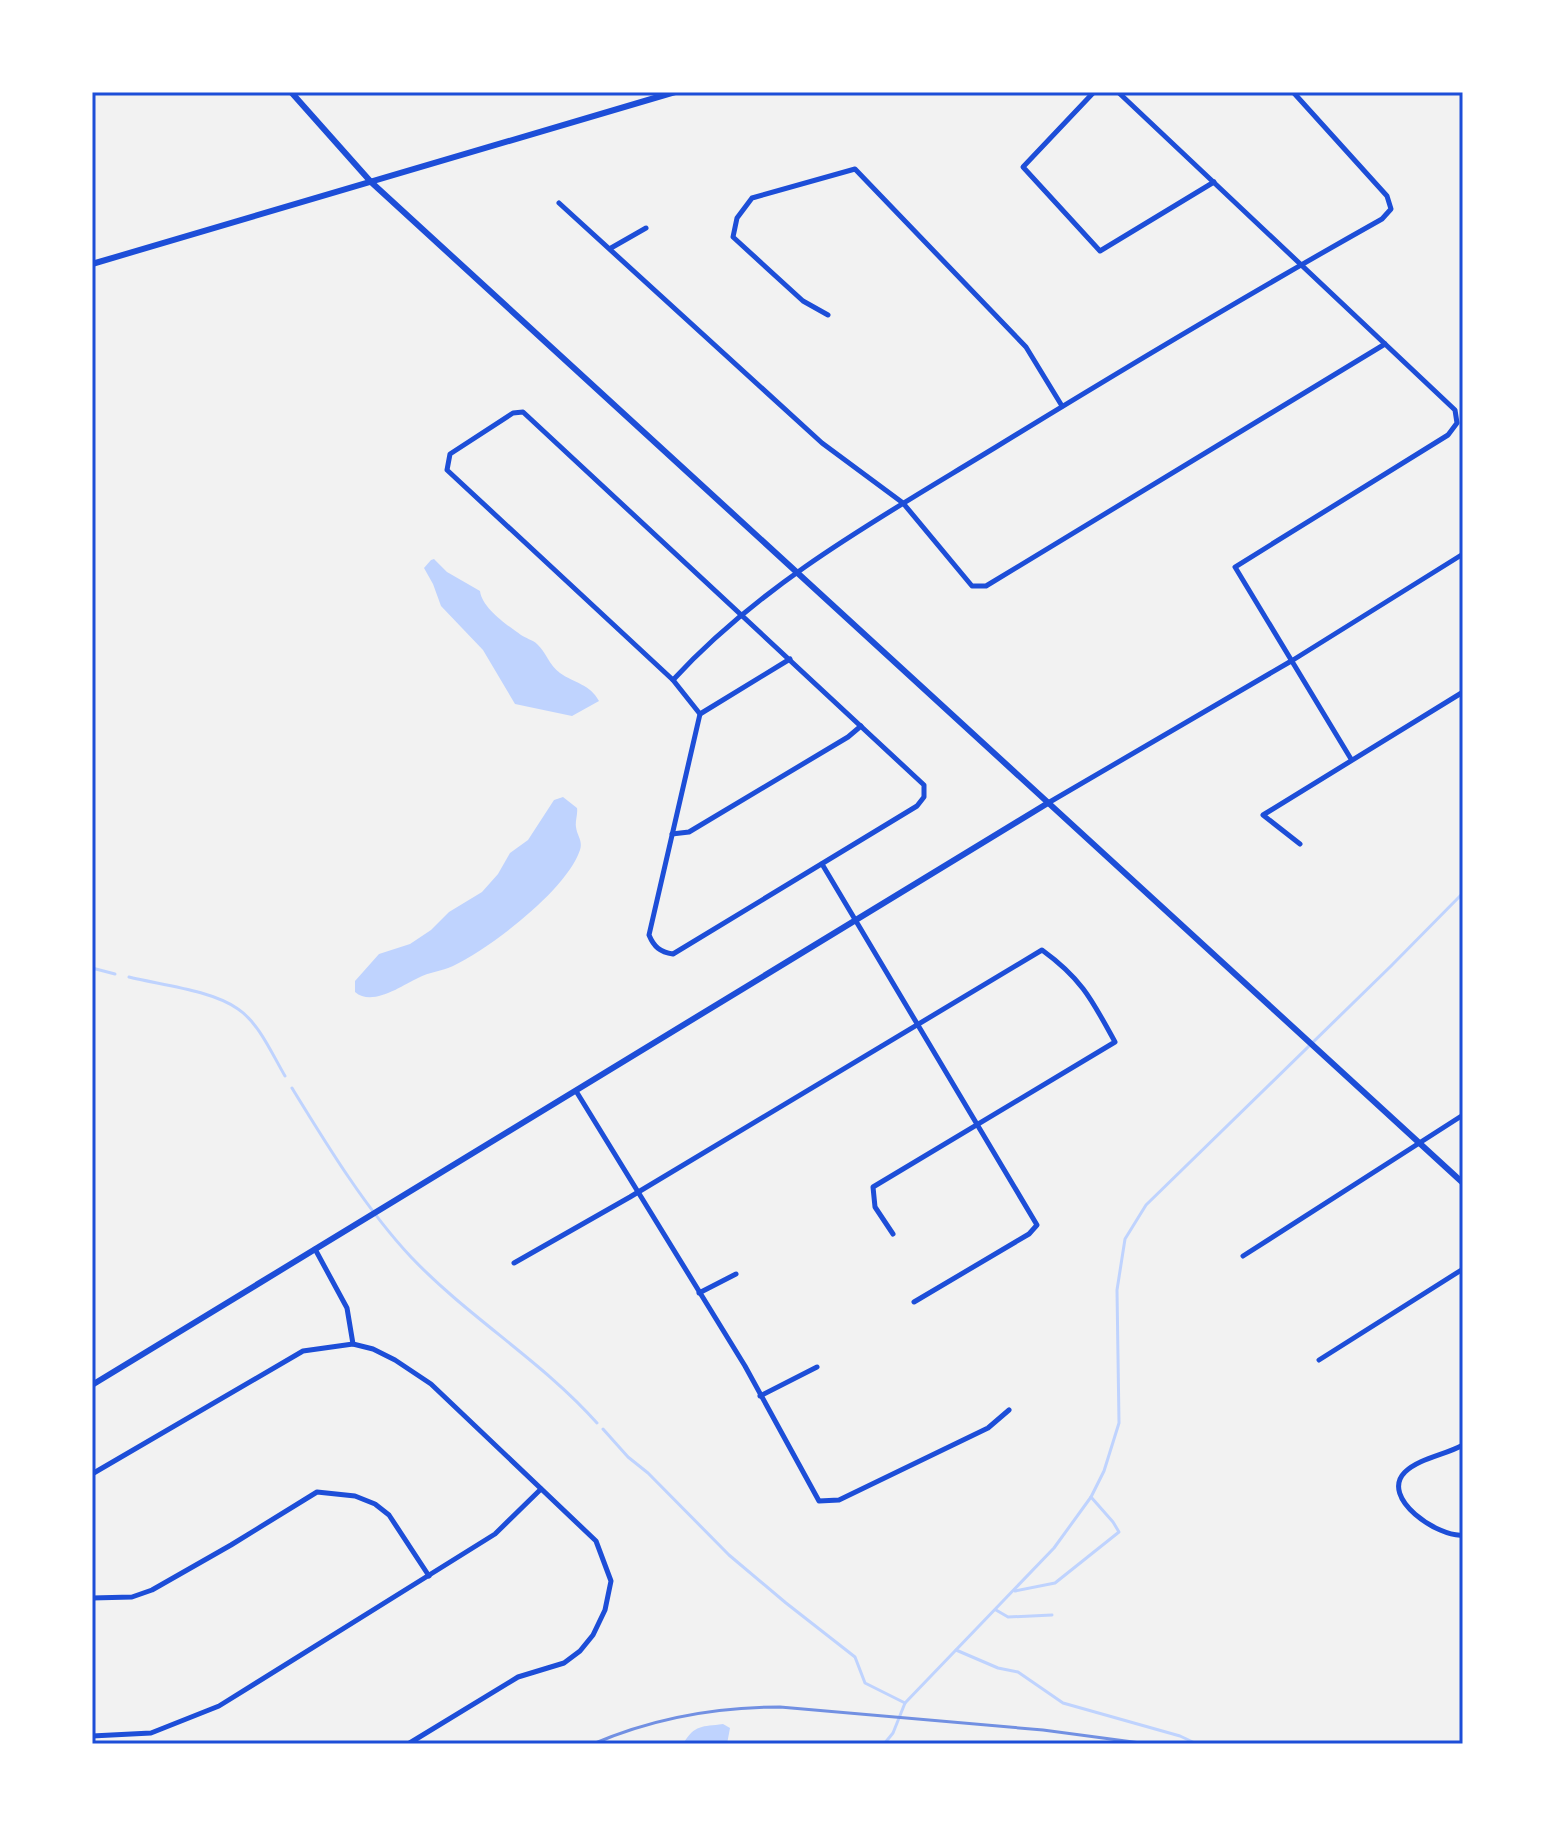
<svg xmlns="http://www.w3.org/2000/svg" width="1555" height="1836" viewBox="0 0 1555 1836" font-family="'Source Sans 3',sans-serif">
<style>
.water{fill:#bfd3fe}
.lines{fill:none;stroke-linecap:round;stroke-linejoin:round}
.stream{stroke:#bfd3fe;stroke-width:3}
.minor{stroke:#1d4ed8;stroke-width:5}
.tertiary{stroke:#1d4ed8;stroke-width:6}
.rail{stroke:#7290e2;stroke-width:3}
.neatline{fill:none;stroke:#1d4ed8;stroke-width:3}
</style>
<rect width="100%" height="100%" fill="#f2f2f2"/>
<g class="water">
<path d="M434 559 447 572 480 591C482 608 507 625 521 635 525 638 533 640 537 644 546 652 549 665 560 673 574 683 590 684 599 701L572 716 515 704 483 650 441 606 433 584 424 568 431 560Z"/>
<path d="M563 797 577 808C578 814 575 821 576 827 577 836 583 840 580 850 566 891 490 948 453 966 442 971 429 972 418 978 401 986 372 1007 355 992V981L379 954 410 944 431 930 449 912 482 892 498 874 510 853 528 840 554 800Z"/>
<path d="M723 1724 730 1728 727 1744H683C695 1724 702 1727 723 1724Z"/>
</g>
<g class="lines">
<g class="stream">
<polyline points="92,968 115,974"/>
<path d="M129 977C161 985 211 990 238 1009 259 1023 272 1054 285 1076"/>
<path d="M292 1088C327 1145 366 1209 411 1257 469 1318 542 1361 597 1423"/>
<polyline points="603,1429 628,1457 648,1473 729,1555 786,1603 855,1657 865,1683 905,1703"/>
<polyline points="1015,1591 1055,1583 1119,1532 1113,1522 1091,1497"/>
<polyline points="996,1610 1008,1617 1052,1615"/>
<polyline points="956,1650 998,1668 1018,1672 1063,1703 1180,1736 1197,1744"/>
<polyline points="884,1744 893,1733 905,1703 1054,1548 1091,1497 1104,1471 1119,1423 1117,1290 1125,1239 1146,1205 1391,966 1463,893"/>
</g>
<g class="minor">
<polyline points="1094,92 1023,167 1100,251 1214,182"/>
<polyline points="1118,92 1455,410 1457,423 1448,435 1235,567 1351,759"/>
<polyline points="559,203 822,443 903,503 972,586 986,586 1385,344"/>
<polyline points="611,248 646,228"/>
<polyline points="828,315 803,301 733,237 737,218 752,198 855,169 1026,347 1062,406"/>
<path d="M523 412 924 785V797L917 806 673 954C660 952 654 947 649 935L700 714 673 680 447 470 450 454 513 413Z"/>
<path d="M673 680C764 581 883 516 996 447 1123 369 1252 292 1382 219L1391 209 1387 196 1293 92"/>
<polyline points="700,714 790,659"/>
<polyline points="1048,803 1293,660 1463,554"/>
<polyline points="672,834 689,832 848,737 861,726"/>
<polyline points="1300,844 1263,815 1463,692"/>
<polyline points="822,864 1037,1225 1029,1234 914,1302"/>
<polyline points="576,1091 745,1366 819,1501 839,1500 988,1428 1009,1410"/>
<polyline points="315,1249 347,1308 353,1344 373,1349 395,1360 431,1384 596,1541 611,1581 605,1610 593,1635 580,1651 564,1663 518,1677 408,1744"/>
<polyline points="1243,1256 1463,1115"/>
<path d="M514 1263 630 1197 1042 950C1082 979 1092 1000 1115 1042L873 1187 875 1207 893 1234"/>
<polyline points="699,1293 736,1274"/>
<polyline points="1319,1360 1463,1269"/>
<polyline points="760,1396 817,1367"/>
<path d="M1463 1445C1445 1455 1420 1458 1405 1472 1379 1498 1439 1538 1463 1535"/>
<polyline points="92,1474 303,1351 353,1344"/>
<polyline points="92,1598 132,1597 152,1590 231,1545 317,1492 355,1496 375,1504 389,1515 429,1576"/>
<polyline points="92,1736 151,1733 219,1706 495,1534 541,1489"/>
</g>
<g class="tertiary">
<polyline points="291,92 371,182 1463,1183"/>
<polyline points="92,264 675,92"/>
<polyline points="92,1385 1048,803"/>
</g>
<path class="rail" d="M593 1744C651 1719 716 1707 780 1707L1043 1730 1148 1744"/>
</g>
<rect width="1555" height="1836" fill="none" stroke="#ffffff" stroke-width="188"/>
<rect x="94" y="94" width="1367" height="1648" class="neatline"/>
</svg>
